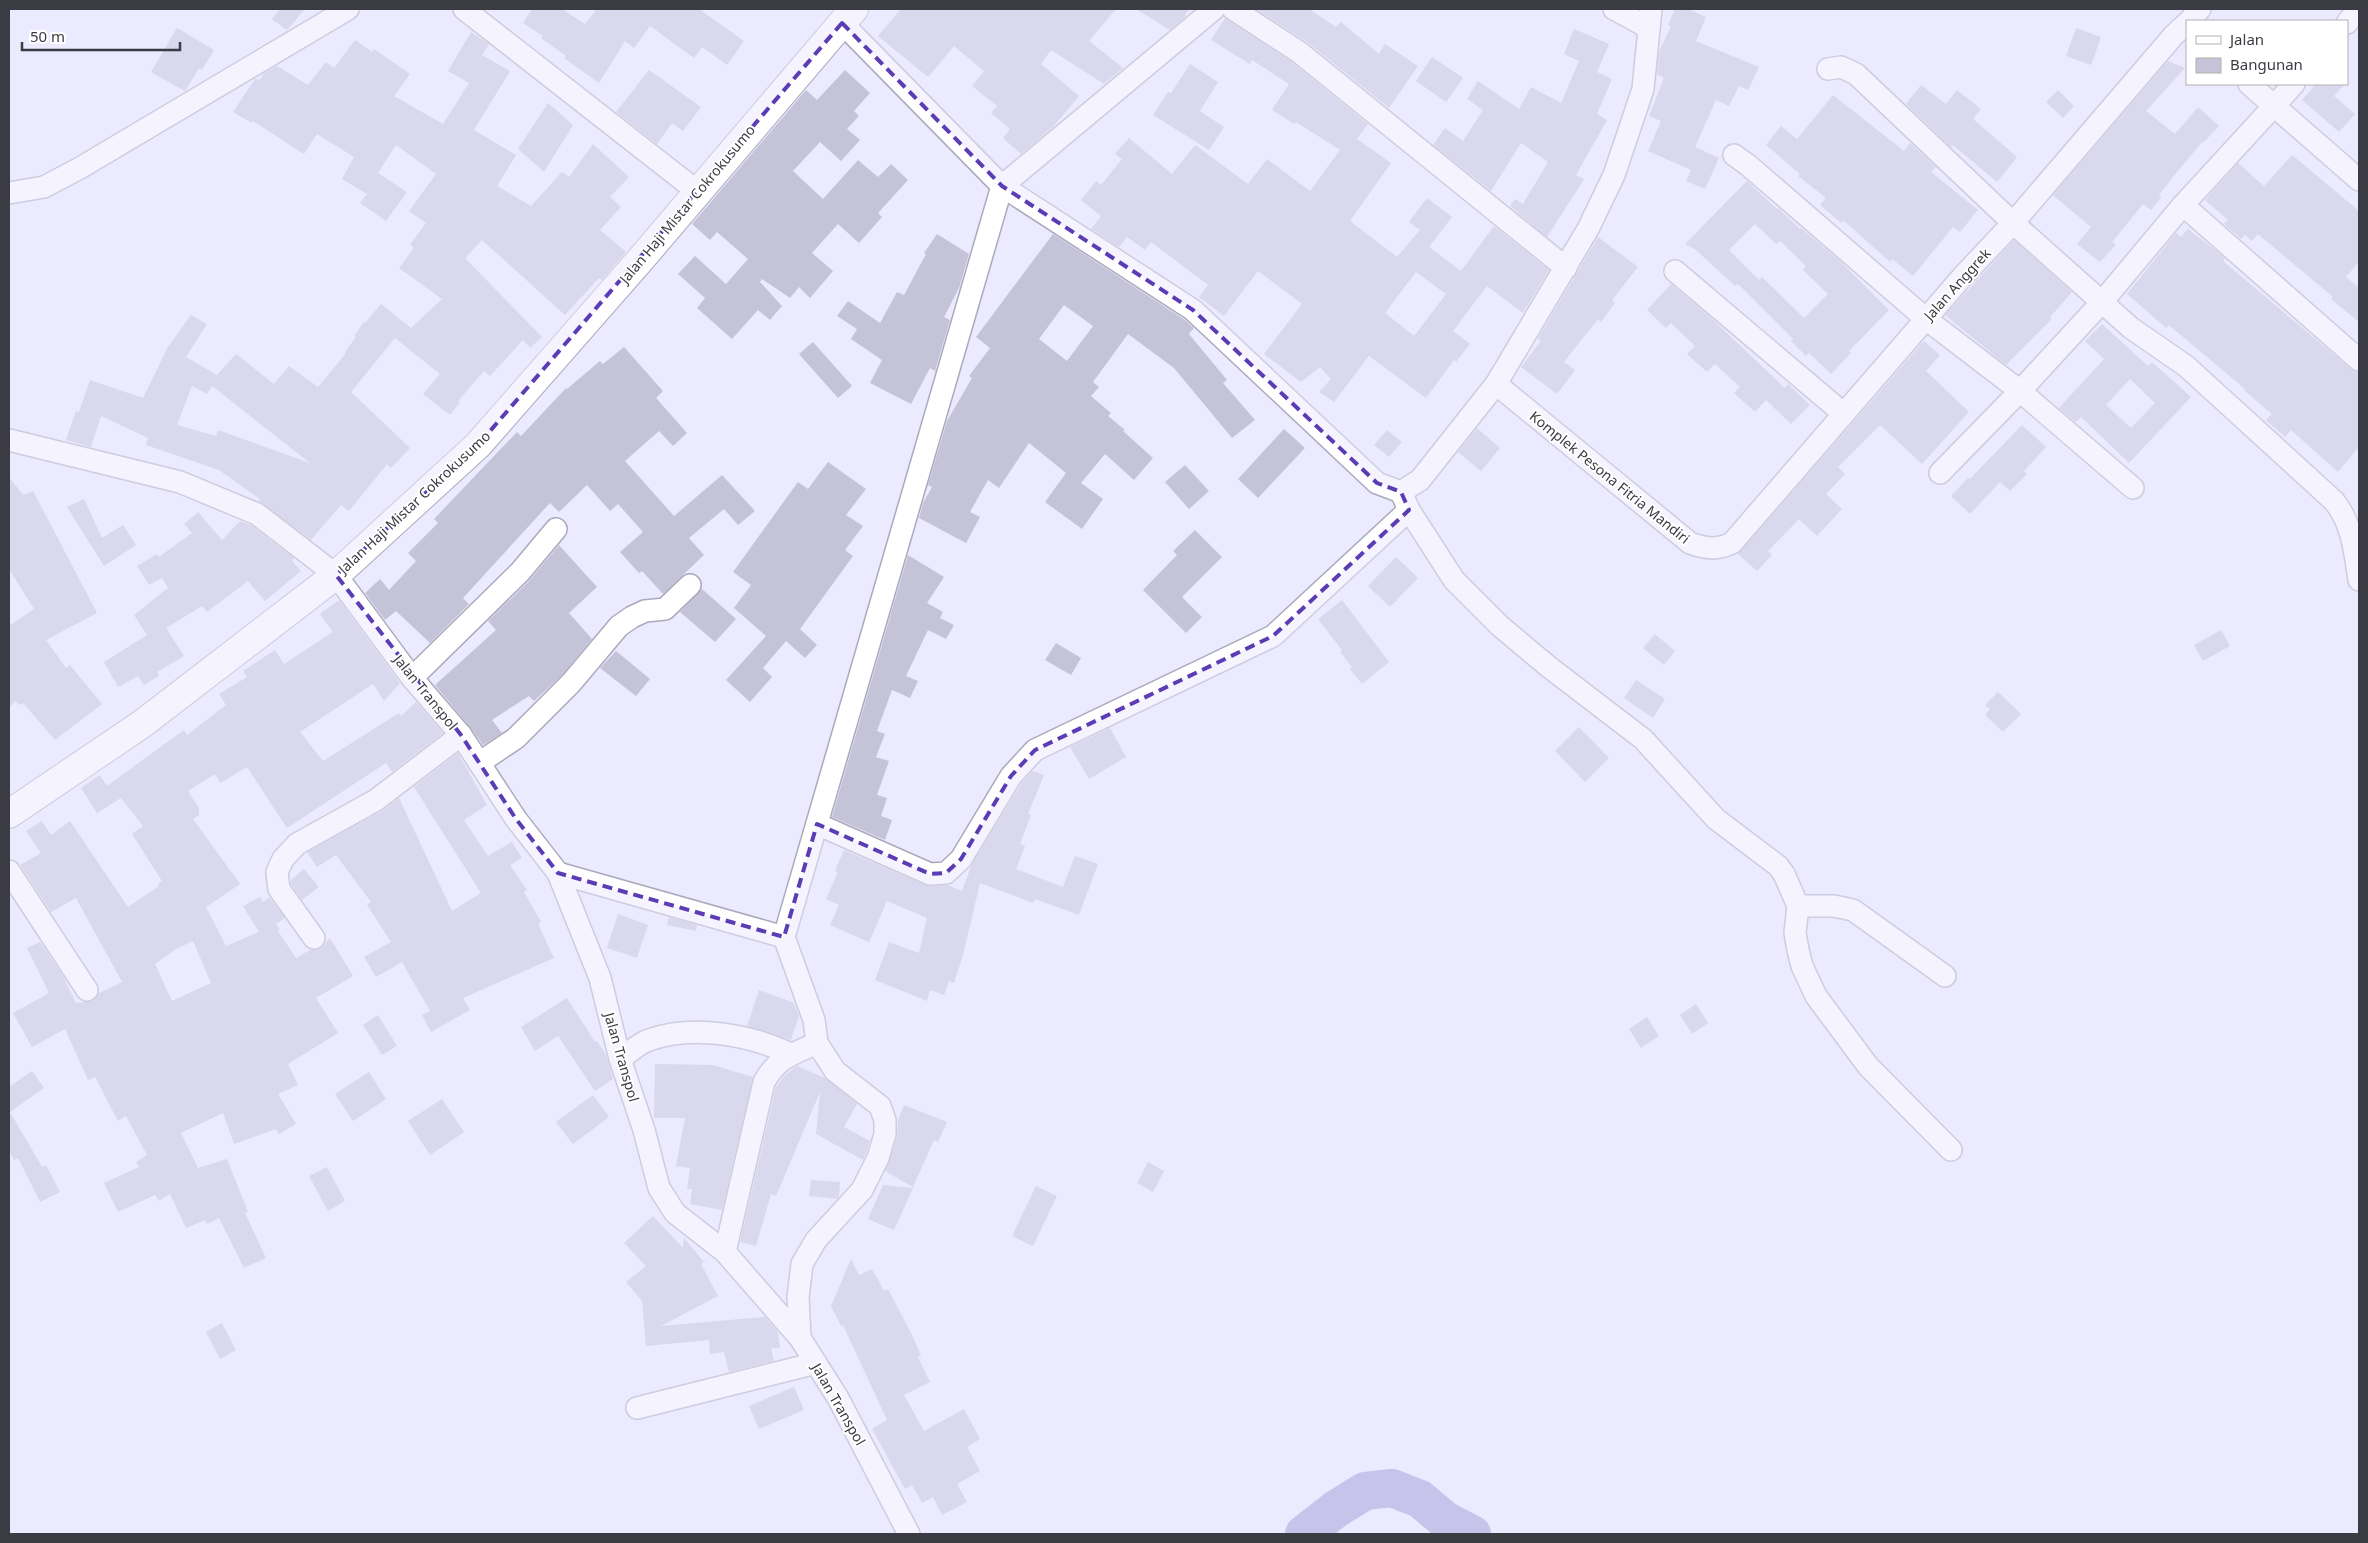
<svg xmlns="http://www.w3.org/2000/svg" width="2368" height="1543" viewBox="0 0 2368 1543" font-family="'Noto Sans',sans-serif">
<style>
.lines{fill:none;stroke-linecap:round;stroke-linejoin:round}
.river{stroke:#9c95d4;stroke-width:38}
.building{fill:#c5c3d7;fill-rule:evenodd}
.street-casing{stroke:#aba9bc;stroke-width:24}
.primary-casing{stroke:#aba9bc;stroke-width:30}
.street{stroke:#fff;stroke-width:21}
.primary{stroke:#fff;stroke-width:28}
.marked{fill:none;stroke:#5b3cb4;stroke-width:4;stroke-dasharray:10 6;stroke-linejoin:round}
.labels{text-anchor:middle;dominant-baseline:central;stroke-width:4;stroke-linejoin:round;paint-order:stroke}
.street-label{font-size:14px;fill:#3b3b43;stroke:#fff}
</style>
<rect width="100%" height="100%" fill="#ebeafe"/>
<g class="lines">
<polyline class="river" points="1304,1534 1336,1509 1365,1491 1392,1488 1420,1499 1445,1520 1472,1534"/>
</g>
<g class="building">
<polygon points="280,9 305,9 287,30 272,19"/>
<polygon points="532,9 562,9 585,24 597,9 699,9 744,41 727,65 702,47 694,58 650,26 634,48 625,41 599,83 564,58 566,56 541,38 543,36 523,23"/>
<polygon points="901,9 1116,9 1089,41 1123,68 1104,84 1051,50 1041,64 1079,96 1053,127 1021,154 1003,138 1010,129 991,113 997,106 972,86 984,71 954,46 928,77 878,36"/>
<polygon points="1136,9 1189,9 1184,18 1170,30"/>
<polygon points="1256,9 1309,9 1336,27 1341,22 1379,54 1385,44 1418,66 1389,108 1307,42"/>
<polygon points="1675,9 1688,9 1706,17 1696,41 1759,67 1748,90 1739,86 1729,106 1716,100 1695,147 1719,158 1705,189 1686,181 1691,170 1648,151 1661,121 1649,116 1664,78 1657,74 1659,52 1671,26 1668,25"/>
<path d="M1225 18 1292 62 1368 124 1357 139 1391 163 1350 221 1397 257 1420 230 1409 222 1427 198 1452 217 1429 247 1461 271 1494 226 1549 270 1523 313 1487 286 1453 331 1470 344 1456 362 1454 360 1426 398 1369 356 1334 402 1319 392 1331 379 1320 367 1301 382 1264 354 1302 304 1258 271 1224 316 1199 297 1208 285 1151 242 1145 250 1127 237 1119 247 1091 229 1101 216 1081 200 1096 181 1101 185 1122 159 1115 154 1129 138 1172 174 1195 145 1248 184 1267 159 1310 191 1340 150 1296 122 1294 124 1272 110 1289 84 1252 60 1250 64 1211 40ZM1416 272 1446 294 1414 336 1385 313Z"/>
<polygon points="177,28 214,50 202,70 199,68 185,91 151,72"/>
<polygon points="2076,28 2101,37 2091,65 2066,56"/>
<polygon points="1574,29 1609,44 1597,72 1612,79 1597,114 1607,120 1576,175 1584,179 1547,237 1510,206 1515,199 1523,204 1548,162 1521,143 1491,191 1433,145 1445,128 1463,141 1483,110 1467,99 1478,81 1519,109 1531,87 1561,103 1579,61 1564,54"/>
<path d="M471 32 489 44 482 55 510 71 474 130 516 155 497 186 531 206 562 172 569 177 593 144 629 177 610 197 621 207 600 230 626 252 602 280 599 278 565 315 482 240 465 258 542 337 530 348 523 340 490 376 484 371 458 401 460 402 450 415 423 394 440 374 395 338 351 392 410 448 391 468 387 464 349 511 341 505 311 540 258 501 260 499 219 470 146 445 148 438 101 416 91 447 66 440 76 411 79 412 90 380 143 398 168 347 191 315 207 324 186 357 217 375 236 354 274 384 289 366 318 387 346 353 345 352 356 337 354 336 364 322 365 323 381 304 411 328 442 299 399 268 414 248 410 245 426 223 409 211 436 174 396 145 378 173 407 192 386 221 360 203 367 194 342 179 354 157 317 134 304 154 253 121 252 123 233 112 255 79 260 80 264 73 277 66 308 85 326 62 334 68 355 40 372 52 374 49 410 74 394 96 443 124 469 83 448 71ZM192 386 207 394 212 386 310 463 218 430 216 436 177 425Z"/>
<polygon points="1432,57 1463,78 1446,102 1416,81"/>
<polygon points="2168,61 2185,68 2146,111 2175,134 2198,107 2219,126 2203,143 2202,142 2176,173 2159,195 2161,198 2151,210 2143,204 2112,242 2116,245 2100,262 2077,244 2091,227 2053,195"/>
<polygon points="1190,64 1218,82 1200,111 1224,127 1209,150 1153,115 1168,92 1171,93"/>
<polygon points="649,70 701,107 683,131 672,123 657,144 616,112"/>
<polygon points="845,70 870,93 854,111 859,116 847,129 860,140 841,161 820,142 793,171 823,199 858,160 878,177 891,164 908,180 878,213 882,217 859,243 838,224 812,253 833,271 810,298 799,287 790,298 762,279 760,282 782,306 770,320 758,310 732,339 697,308 705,298 678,274 695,256 726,284 748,259 717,232 710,240 692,224 806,90 817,100"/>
<polygon points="2316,84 2345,84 2334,96 2355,114 2339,132 2302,100"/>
<polygon points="1921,85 1946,104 1957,90 1981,109 1973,119 2017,157 1997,182 1953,145 1951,147 1906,104"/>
<polygon points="2058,90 2074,106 2063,118 2046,102"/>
<polygon points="1833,95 1904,151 1910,143 1936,167 1931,172 1978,210 1960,232 1953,227 1913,276 1892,259 1890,262 1843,220 1841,223 1820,205 1826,198 1798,176 1800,174 1766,145 1781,126 1797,139"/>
<polygon points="548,103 573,125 544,172 518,149"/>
<polygon points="2292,155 2359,211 2359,262 2346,277 2359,288 2359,322 2331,299 2333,297 2258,234 2252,241 2245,235 2241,239 2224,224 2228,220 2205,200 2238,163 2264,186"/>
<path d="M1747 181 1777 209 1778 208 1800 229 1801 228 1841 262 1889 310 1849 351 1851 353 1831 374 1809 353 1806 356 1791 341 1793 339 1738 284 1735 286 1696 250 1685 244ZM1755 224 1776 244 1780 241 1806 266 1803 270 1828 294 1804 318 1762 277 1759 280 1729 250Z"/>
<polygon points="2188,229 2225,258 2223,261 2351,369 2359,373 2359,447 2338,472 2291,430 2285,437 2266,420 2272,414 2244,390 2245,389 2169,325 2166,328 2127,294 2176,233 2181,237"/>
<polygon points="937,234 969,254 959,288 944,317 950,320 935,371 930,368 911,404 870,383 882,360 851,339 857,329 837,316 848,301 880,323 897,292 904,295 926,254 924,253"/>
<path d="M1053 234 1185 320 1194 328 1189 334 1227 380 1223 383 1255 420 1232 438 1174 368 1128 334 1093 382 1099 387 1091 396 1111 413 1108 416 1125 430 1123 431 1153 458 1134 480 1105 454 1081 483 1103 499 1082 529 1045 502 1066 473 1029 443 999 488 988 480 970 512 980 517 966 543 919 518 923 503 932 487 928 485 947 421 972 378 969 376 990 348 976 337ZM1064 305 1093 326 1067 361 1039 339Z"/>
<polygon points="1598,237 1638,267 1612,300 1615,303 1601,322 1598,319 1564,362 1575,370 1557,394 1521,367 1541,341 1538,338"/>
<polygon points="2014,240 2072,292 2050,317 2052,319 2006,365 1945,315"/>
<polygon points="1671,284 1711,318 1785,388 1788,384 1810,405 1791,424 1766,400 1755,412 1734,393 1740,387 1715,364 1707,372 1687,354 1695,346 1671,323 1666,328 1647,310"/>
<path d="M2102 324 2148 366 2152 362 2191 397 2129 463 2081 417 2076 422 2059 408 2104 359 2085 341ZM2130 379 2155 403 2131 428 2106 405Z"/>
<polygon points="1924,341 1940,355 1926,371 1969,412 1922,464 1880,425 1838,467 1845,474 1826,494 1842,509 1817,536 1799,519 1768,551 1772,555 1757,571 1738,554"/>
<polygon points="813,342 852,386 838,398 799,354"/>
<polygon points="624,347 663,391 656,398 687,433 673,446 659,431 625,461 674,516 722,475 755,511 738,525 724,509 689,538 704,555 663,594 642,571 639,573 620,552 643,532 618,504 610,511 587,485 559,512 550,503 463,598 469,604 430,643 396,611 385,620 365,593 380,579 389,590 416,561 408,553 438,523 434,519 517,432 521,436 566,388 567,389 600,361 603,364"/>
<polygon points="2022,425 2046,447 2024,471 2027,474 2010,491 2000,482 1970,514 1951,496 1968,478 1970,479"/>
<polygon points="1477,428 1500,448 1481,471 1458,452"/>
<polygon points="1284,429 1305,448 1258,498 1238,479"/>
<polygon points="1387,430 1402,442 1389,457 1374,445"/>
<polygon points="828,462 866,489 846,515 863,526 845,550 853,556 800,629 817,645 805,658 786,641 763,668 772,677 750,702 726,680 766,636 734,608 751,585 733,572 798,482 808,489"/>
<polygon points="1185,465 1209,491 1189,509 1165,482"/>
<polygon points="9,477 23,495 33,491 97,613 46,640 66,668 70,665 102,704 55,740 23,703 19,705 16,701 9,707 9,626 34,609 9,569"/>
<polygon points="84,499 102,538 123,525 136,545 104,566 67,507"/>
<polygon points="198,512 222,540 240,521 251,525 294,558 292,561 301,571 265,601 248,581 207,612 202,606 166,628 184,656 157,672 159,676 144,685 138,676 118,687 104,662 147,635 134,615 168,588 162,578 149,585 137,566 157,554 159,557 192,533 184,524"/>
<polygon points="1195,530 1222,557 1182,597 1202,617 1186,633 1143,590 1177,555 1173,551"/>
<polygon points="559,545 597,587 569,613 592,639 562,675 534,701 529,696 492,720 502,733 483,745 470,727 435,685 496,630 488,621 529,581"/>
<polygon points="908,555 944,577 927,603 943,612 940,618 954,625 946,639 928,630 906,676 918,681 910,698 892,690 877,731 885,734 876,757 889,761 877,795 887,798 881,816 892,820 885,840 832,817"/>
<polygon points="1396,557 1418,578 1390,607 1368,586"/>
<polygon points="702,589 736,619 715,642 680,612"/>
<path d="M339 600 400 683 384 701 373 684 300 732 323 761 399 713 401 716 416 702 443 733 392 772 386 763 287 828 247 767 220 783 215 774 188 791 199 808V815L193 819 240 884 206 907 226 946 259 932 243 906 260 897 263 902 269 897 285 918 276 924 280 930 278 931 296 958 310 950 321 948 330 938 353 976 316 998 338 1033 288 1064 298 1085 278 1094 296 1124 279 1134 276 1129 234 1144 223 1113 181 1133 198 1168 227 1159 248 1212 245 1213 266 1258 244 1268 219 1218 207 1224 205 1220 186 1228 170 1194 159 1201 155 1195 118 1212 104 1183 139 1167 136 1162 147 1155 126 1116 118 1121 95 1077 88 1080 65 1029 32 1047 13 1013 49 993 27 948 40 942 62 974 76 1003 93 1001 99 993 122 982 76 898 51 912 20 865 41 853 26 831 42 821 51 835 70 821 128 907 159 886 158 884 162 881 132 834 143 826 121 798 97 813 81 788 100 775 107 786 184 730 187 735 226 705 219 694 247 677 243 671 275 650 284 664 333 632 320 614ZM193 941 211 983 172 1001 155 964 176 949Z"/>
<polygon points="1342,600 1389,662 1362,684 1350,669 1352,667 1340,652 1342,650 1318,619"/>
<polygon points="2221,630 2230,646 2203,661 2194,645"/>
<polygon points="1655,634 1675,651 1664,665 1643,648"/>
<polygon points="1056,643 1081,658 1071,675 1045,660"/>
<polygon points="616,651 650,679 636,696 600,668"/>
<polygon points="1636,680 1665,699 1653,718 1624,698"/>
<polygon points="1998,692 2021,714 2003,732 1985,715 1990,709 1985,705"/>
<polygon points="1579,727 1609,758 1585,782 1555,751"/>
<polygon points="1110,728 1126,757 1089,779 1070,747"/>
<polygon points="458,753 487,805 464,820 488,856 512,842 522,858 510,865 527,890 524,892 541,922 538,924 554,958 463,998 470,1010 431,1032 422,1015 430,1011 402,962 376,977 364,957 391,942 367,905 371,902 336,855 317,867 307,852 382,811 399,798 452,911 481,893 414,787"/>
<polygon points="1033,771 1044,775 1028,814 1031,815 1020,844 1025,846 1016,869 1063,887 1075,856 1098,864 1079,915 1035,899 1033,903 980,883 963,955 954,983 949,981 944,995 930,990 927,1001 875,980 889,942 919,953 927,918 887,901 869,942 830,925 839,905 826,899 838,872 835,871 844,850 925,885 948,885 962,891 972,864 1021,784"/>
<polygon points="304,869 319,887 302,900 291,884 291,880"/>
<polygon points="618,914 648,925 637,958 607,948"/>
<polygon points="669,917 697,925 696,931 667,925"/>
<polygon points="759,990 794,1003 799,1016 791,1040 747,1026"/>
<polygon points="567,998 595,1042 597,1041 606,1055 613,1079 595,1091 558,1036 535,1051 521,1027"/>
<polygon points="1696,1004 1708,1023 1692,1034 1680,1015"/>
<polygon points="378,1015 397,1046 382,1055 363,1025"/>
<polygon points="1647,1017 1659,1036 1641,1048 1629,1029"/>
<polygon points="655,1064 713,1065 753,1077 722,1210 690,1204 692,1189 687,1189 690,1168 676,1166 685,1118 654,1118"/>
<polygon points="797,1066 825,1078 857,1104 844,1127 870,1141 866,1153 863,1160 816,1134 820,1092 776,1196 771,1194 756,1246 740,1242 776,1087 784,1076"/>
<polygon points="32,1071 44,1088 10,1112 42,1167 46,1165 60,1192 40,1202 18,1158 14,1160 9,1150 9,1087"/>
<polygon points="369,1072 386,1099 353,1121 335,1094"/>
<polygon points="593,1095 609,1117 573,1144 556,1122"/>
<polygon points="442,1099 464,1132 430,1155 408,1121"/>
<polygon points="904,1105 947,1122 938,1142 934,1140 913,1187 885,1171 897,1138 898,1120"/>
<polygon points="1148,1162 1164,1171 1153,1192 1137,1183"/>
<polygon points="327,1167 345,1201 328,1211 309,1176"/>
<polygon points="811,1180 840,1182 839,1196 837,1199 809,1196"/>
<polygon points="883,1185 913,1188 894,1230 868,1219"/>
<polygon points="1036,1186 1057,1196 1033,1246 1012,1236"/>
<polygon points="653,1216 683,1248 684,1238 704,1262 701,1264 718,1296 661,1326 765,1317 778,1332 780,1348 771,1348 774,1361 729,1372 724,1352 710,1354 709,1340 646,1346 642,1301 626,1282 646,1266 624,1243"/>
<polygon points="851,1259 859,1275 872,1269 884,1291 888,1289 913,1337 921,1356 918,1357 930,1382 904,1395 924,1431 964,1409 980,1439 967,1447 980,1471 957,1484 967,1502 942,1515 933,1497 922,1503 912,1485 905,1489 872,1429 887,1420 843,1325 841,1326 831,1306"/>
<polygon points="222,1323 236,1350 220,1359 206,1332"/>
<polygon points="794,1387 804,1410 759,1429 749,1406"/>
</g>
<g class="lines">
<defs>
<g id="street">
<polyline points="464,9 698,192"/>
<polyline points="1233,9 1299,52 1566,268"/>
<polyline points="1614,9 1649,28"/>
<polyline points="2189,21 2200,9"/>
<polyline points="842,23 1002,186 1193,310 1377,483 1401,492 1420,480 1496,384 1588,229 1614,175 1643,89 1651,9"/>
<polyline points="2347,23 2356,12"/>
<path d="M1828 69 1841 67 1856 74 2013 223 2131 328 2186 366 2334 501C2352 523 2355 552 2359 580"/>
<polyline points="2249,84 2359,180"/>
<polyline points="1734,155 1748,165 1926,319 2020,391 2102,302 2183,205 2359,360"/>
<polyline points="9,193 44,187 80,168 348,9"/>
<polyline points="2183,205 2294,84"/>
<polyline points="1675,271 1844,414"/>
<path d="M1496 384 1690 543C1706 549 1717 550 1732 543L1963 276 2013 223 2174 35 2187 23"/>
<polyline points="9,440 180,482 257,514 336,575 412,678 461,735 516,819 558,873 600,978 620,1059 644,1130 659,1188 675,1213 725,1252 800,1338 838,1398 909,1534"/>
<polyline points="1940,473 2020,391 2133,488"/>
<polyline points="1401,492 1409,510 1454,580 1500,626 1549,667 1643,739 1716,819 1778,866 1784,874 1798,906 1795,933 1798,950 1802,966 1816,996 1868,1066 1951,1150"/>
<polyline points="412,678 520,572 556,529"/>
<polyline points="479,763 516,738 571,683 619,626 632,617 645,611 665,609 690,585"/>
<polyline points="817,824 930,874 946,873 961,859 1011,776 1035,750 1273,636 1409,510"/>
<polyline points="9,871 87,990"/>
<polyline points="558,873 784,937 1002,186 1214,9"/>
<polyline points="1798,906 1834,906 1853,910 1945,976"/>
<polyline points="784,937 814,1020 817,1043 835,1071 880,1106 885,1120 885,1134 878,1158 862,1190 816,1240 802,1264 798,1297 800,1338"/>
<polyline points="314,938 279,889 277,872 283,859 297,844 376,800 461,735"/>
<path d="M620 1059C629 1053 639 1043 649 1040 694 1024 750 1035 791 1054"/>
<path d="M725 1252 764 1082C777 1058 793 1054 817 1043"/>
<polyline points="637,1408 816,1363"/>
</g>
<polyline id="primary" points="9,814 142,724 336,575 478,445 641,259 854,9"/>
</defs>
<use href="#street" class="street-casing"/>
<use href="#primary" class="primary-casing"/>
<use href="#street" class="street"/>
<use href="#primary" class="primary"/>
</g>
<path d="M0 0H2368V1543H0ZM842 23 1002 186 1193 310 1377 483 1401 492 1409 510 1273 636 1035 750 1011 776 961 859 946 873 930 874 817 824 784 937 558 873 516 819 461 735 336 575 478 445Z" fill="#ebeafe" fill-opacity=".55" fill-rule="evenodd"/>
<path class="marked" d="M842 23 1002 186 1193 310 1377 483 1401 492 1409 510 1273 636 1035 750 1011 776 961 859 946 873 930 874 817 824 784 937 558 873 516 819 461 735 336 575 478 445Z"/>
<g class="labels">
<g class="street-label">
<text transform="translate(687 204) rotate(-50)">Jalan Haji Mistar Cokrokusumo</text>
<text transform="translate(1957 284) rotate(-48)">Jalan Anggrek</text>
<text transform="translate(1610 477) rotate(39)">Komplek Pesona Fitria Mandiri</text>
<text transform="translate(414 502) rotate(-43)">Jalan Haji Mistar Cokrokusumo</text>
<text transform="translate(426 692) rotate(51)">Jalan Transpol</text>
<text transform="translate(622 1057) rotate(74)">Jalan Transpol</text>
<text transform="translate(839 1404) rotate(60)">Jalan Transpol</text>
</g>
</g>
<rect width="2368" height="1543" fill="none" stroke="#3b3b43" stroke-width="20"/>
<rect x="2186" y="20" width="162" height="65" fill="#ffffff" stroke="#b1b1b4"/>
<rect x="2196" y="36" width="25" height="8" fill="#ffffff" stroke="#b1b1b4"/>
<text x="2230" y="45" font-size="15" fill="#3b3b43">Jalan</text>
<rect x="2196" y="58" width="25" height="15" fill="#c5c3d7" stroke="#b1b1b4"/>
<text x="2230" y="70" font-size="15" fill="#3b3b43">Bangunan</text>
<path d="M22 42v8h158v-8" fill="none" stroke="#3b3b43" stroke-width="2.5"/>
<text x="30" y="42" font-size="15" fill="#3b3b43" stroke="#ffffff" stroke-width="4" paint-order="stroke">50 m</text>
</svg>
